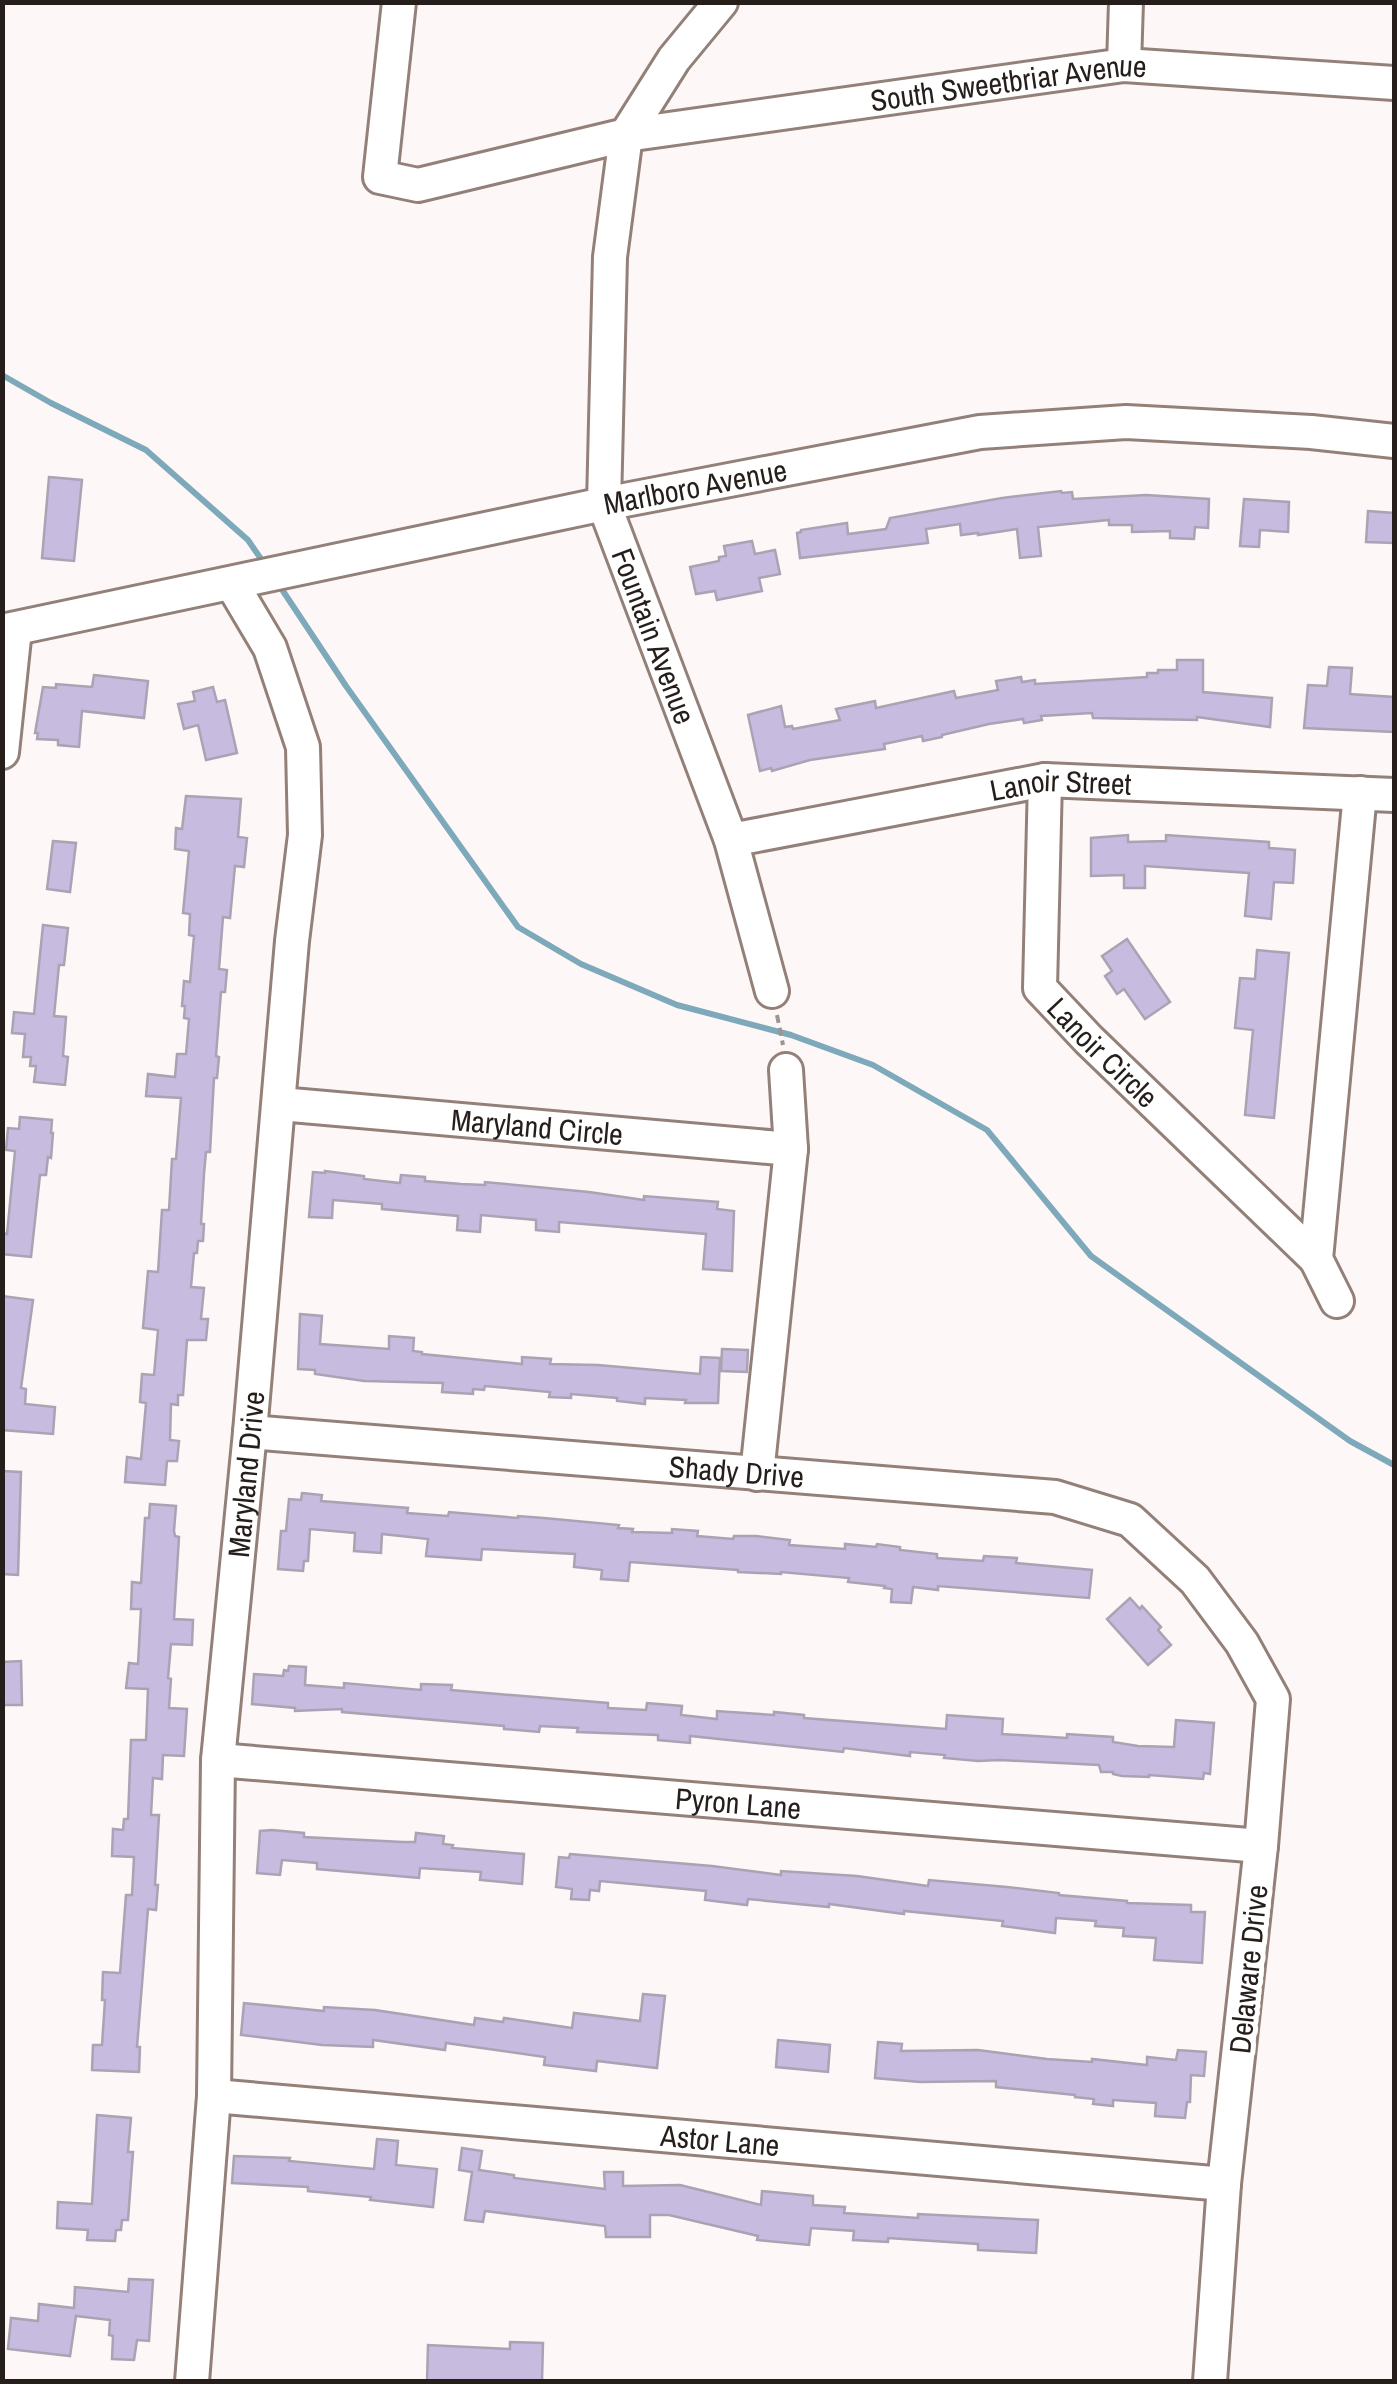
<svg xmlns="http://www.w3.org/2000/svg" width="1397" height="2384" viewBox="0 0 1397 2384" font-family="'Archivo Narrow',sans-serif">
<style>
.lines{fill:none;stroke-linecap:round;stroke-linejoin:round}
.stream{stroke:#7ea9ba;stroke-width:6}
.building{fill:#c7bbdf;stroke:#a9a3b4;stroke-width:2.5}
.minor-casing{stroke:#938079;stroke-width:38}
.path{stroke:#9b9593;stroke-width:4;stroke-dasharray:8 5;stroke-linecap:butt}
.minor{stroke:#fff;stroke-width:32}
.labels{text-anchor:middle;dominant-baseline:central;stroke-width:10;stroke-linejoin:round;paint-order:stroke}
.street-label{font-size:30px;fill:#251e1b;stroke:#fff}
</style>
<rect width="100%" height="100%" fill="#fdf8f7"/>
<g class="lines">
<g class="stream">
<polyline points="2,375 51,403 146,450 248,540 261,559"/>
<polyline points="283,591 346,686 518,927 581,964 677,1005 791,1035 873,1065 987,1130 1091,1256 1350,1441 1394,1465"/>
</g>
</g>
<g class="building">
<polygon points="49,477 82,480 74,561 42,558"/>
<polygon points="1061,491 1062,493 1072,492 1073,499 1146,495 1209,499 1208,528 1195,527 1194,539 1170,538 1170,531 1132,532 1132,525 1109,525 1109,520 1038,527 1041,556 1020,558 1017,529 978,535 978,533 961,535 960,524 926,529 928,543 800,558 797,533 801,532 801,530 847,523 848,534 886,529 890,518 1002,498"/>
<polygon points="1244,499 1289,502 1288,532 1260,530 1259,547 1240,546"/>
<polygon points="1368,511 1394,513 1394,543 1366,542"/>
<polygon points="752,541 755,554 775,550 780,574 759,578 762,591 717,600 715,591 696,594 690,567 719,561 719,557 726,556 724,546"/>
<polygon points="1177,660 1203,660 1203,692 1272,698 1270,727 1197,717 1197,720 1093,718 1092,713 1041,716 1042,720 1024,723 1023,719 989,724 942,735 942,737 923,741 922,736 884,744 885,749 810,760 772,771 771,768 760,771 748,715 781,706 785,727 792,726 793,729 840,720 836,709 875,701 876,708 954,691 956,698 998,690 996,681 1021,677 1022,682 1035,680 1035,684 1147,677 1147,673 1158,673 1158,670 1177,670"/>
<polygon points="1329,667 1352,668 1350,694 1394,697 1394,732 1304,728 1308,685 1327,686"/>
<polygon points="94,675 148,681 144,718 82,711 79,747 58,745 58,740 37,739 38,733 35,733 43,687 56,688 56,684 92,687"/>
<polygon points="213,687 217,702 225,700 237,753 206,760 198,725 184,729 178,704 195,701 193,692"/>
<polygon points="186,796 241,799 238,837 247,838 244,867 235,866 230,918 223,917 219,969 227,970 225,992 221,992 217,1043 216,1056 219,1057 217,1078 214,1078 210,1152 206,1152 204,1174 201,1224 204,1224 203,1241 198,1241 197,1253 194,1253 191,1287 204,1288 201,1319 208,1319 206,1340 187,1340 183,1395 178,1395 178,1405 171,1404 170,1440 179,1441 177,1461 167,1461 165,1485 125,1482 127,1457 141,1459 146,1403 140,1402 142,1374 154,1375 158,1330 143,1328 148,1271 158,1272 162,1210 169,1210 172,1159 176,1159 181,1098 146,1096 148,1074 175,1077 177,1054 186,1054 189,1019 184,1018 185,1006 182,1006 184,981 190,982 194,936 189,935 190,914 183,913 189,851 175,849 176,828 182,829"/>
<polygon points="1128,835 1128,842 1166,841 1166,835 1269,842 1269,848 1295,850 1293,883 1274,882 1271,919 1245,916 1249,873 1145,866 1145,888 1124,888 1124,875 1091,876 1091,838"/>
<polygon points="53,841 76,843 70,892 47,889"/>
<polygon points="43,925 68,928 64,965 59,965 54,1016 66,1017 63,1056 68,1057 65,1085 34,1082 36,1066 30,1066 31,1057 23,1057 25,1034 12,1033 14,1012 34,1014"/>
<polygon points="1127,939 1170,1002 1145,1019 1124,989 1117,994 1105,976 1112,971 1102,956"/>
<polygon points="1257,950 1289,953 1274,1118 1245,1115 1253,1030 1235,1028 1240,978 1255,979"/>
<polygon points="20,1117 52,1120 51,1133 53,1133 51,1158 48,1157 46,1175 40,1175 31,1257 2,1254 2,1233 7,1234 15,1151 6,1150 8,1128 19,1129"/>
<polygon points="325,1171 364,1176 364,1179 400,1183 401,1175 425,1177 425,1181 461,1184 485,1185 485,1182 506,1184 589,1192 644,1200 644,1196 718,1202 717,1209 734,1211 732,1271 703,1269 706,1234 559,1222 559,1232 536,1230 536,1220 481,1215 480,1232 457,1230 458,1216 382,1209 382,1204 333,1200 332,1218 309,1217 313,1172 325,1173"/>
<polygon points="2,1296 33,1300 21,1388 26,1389 25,1404 55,1407 53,1434 2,1430"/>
<polygon points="300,1314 322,1316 320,1344 389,1349 389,1336 414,1338 413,1351 422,1352 422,1354 522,1364 522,1357 551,1359 550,1364 598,1365 700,1374 701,1357 720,1358 718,1403 685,1403 686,1400 645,1398 645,1404 617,1401 617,1398 571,1394 571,1398 549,1397 550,1392 485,1386 484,1390 473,1389 473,1394 442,1392 443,1383 364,1381 315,1374 315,1370 298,1369"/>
<polygon points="722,1349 748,1350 747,1372 721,1371"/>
<polygon points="2,1471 21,1472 18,1575 2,1574"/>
<polygon points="302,1493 322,1495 321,1501 408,1508 407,1513 448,1516 449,1512 518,1518 518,1516 544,1518 619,1525 618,1528 633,1529 632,1532 672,1533 672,1529 698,1531 697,1536 733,1539 734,1536 756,1536 790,1540 789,1545 845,1549 845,1544 876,1547 877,1544 900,1547 900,1550 937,1554 937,1558 983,1561 984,1556 1017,1558 1016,1563 1092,1570 1089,1598 938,1586 938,1590 913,1587 911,1603 891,1602 892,1589 884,1588 885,1586 848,1582 849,1578 781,1572 781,1574 738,1572 738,1570 630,1562 628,1581 601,1579 602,1570 574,1567 575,1554 482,1549 481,1560 426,1556 428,1539 382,1534 381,1553 354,1551 355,1533 310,1529 308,1561 304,1561 303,1571 278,1569 281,1531 286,1531 289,1499 301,1500"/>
<polygon points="150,1504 176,1506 174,1531 175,1536 179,1537 174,1619 193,1620 192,1645 171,1644 168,1678 171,1679 169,1708 187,1709 184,1756 163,1755 162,1779 153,1778 151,1815 159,1815 155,1885 158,1885 156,1910 148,1909 137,2047 140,2047 139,2072 92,2070 93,2045 102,2045 105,2000 102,2000 103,1972 120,1973 126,1895 132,1895 134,1857 112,1856 113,1829 123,1830 124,1819 128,1819 131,1740 146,1740 148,1689 126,1688 129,1663 138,1664 141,1609 131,1609 132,1582 141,1583 145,1518 149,1518"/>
<polygon points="1130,1598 1140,1609 1142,1606 1161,1627 1158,1630 1171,1645 1148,1665 1107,1619"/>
<polygon points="21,1661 22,1705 2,1705 2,1662"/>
<polygon points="289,1666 306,1667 305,1685 344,1688 344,1683 421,1690 421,1684 452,1685 451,1690 608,1703 608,1708 646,1710 647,1703 682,1706 681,1715 717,1719 717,1711 774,1715 774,1712 804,1715 804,1718 946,1729 947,1715 1003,1719 1002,1734 1067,1738 1067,1734 1113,1737 1113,1742 1138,1746 1174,1747 1176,1720 1214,1723 1210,1774 1204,1773 1203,1779 1149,1775 1149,1777 1122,1776 1113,1774 1113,1772 1101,1772 1099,1765 1000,1760 978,1761 944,1758 945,1755 910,1752 910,1756 844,1748 843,1752 690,1736 690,1743 658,1740 658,1735 577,1732 578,1728 540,1726 539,1732 504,1729 504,1726 342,1712 342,1709 295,1711 295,1708 252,1704 254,1674 283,1676 284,1670 288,1671"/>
<polygon points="272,1830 304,1833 304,1837 403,1842 415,1842 416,1833 444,1836 443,1844 453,1845 452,1848 524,1854 522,1884 480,1880 481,1872 420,1868 419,1878 317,1869 317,1863 282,1860 280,1875 257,1873 260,1831"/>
<polygon points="570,1854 712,1866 781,1875 781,1871 857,1876 928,1886 929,1880 1007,1887 1059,1893 1059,1895 1127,1901 1127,1903 1191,1905 1191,1912 1205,1912 1202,1963 1154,1960 1156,1938 1123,1936 1124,1928 1095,1926 1096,1921 1056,1918 1055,1933 1002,1926 1003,1921 904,1911 904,1914 829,1904 829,1907 748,1899 747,1905 705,1900 706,1891 600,1881 599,1891 590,1890 589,1900 571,1899 572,1889 556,1887 559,1857 569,1858"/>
<polygon points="643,1994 665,1996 657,2068 597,2061 596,2071 544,2065 545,2057 446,2043 445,2050 373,2040 373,2047 322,2045 241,2035 244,2003 324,2011 324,2007 375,2010 474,2025 475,2018 503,2022 504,2018 572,2028 574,2013 640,2021"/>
<polygon points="778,2040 830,2045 828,2072 776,2067"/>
<polygon points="878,2042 902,2044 901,2051 978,2050 1047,2059 1092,2062 1092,2059 1147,2065 1147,2057 1176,2060 1178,2050 1206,2052 1204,2076 1191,2075 1190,2102 1187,2102 1185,2118 1155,2116 1156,2103 1113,2100 1113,2106 1093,2104 1094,2099 1075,2097 1075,2095 996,2087 996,2081 920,2082 875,2078"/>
<polygon points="97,2115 131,2118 128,2152 133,2152 128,2220 122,2220 121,2230 116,2230 115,2241 87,2240 88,2230 57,2228 58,2202 92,2204"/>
<polygon points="377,2139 398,2141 396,2165 437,2169 433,2207 370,2200 371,2197 308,2191 308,2187 232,2183 234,2156 290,2158 289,2161 374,2169"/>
<polygon points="462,2148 482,2151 479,2170 514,2175 514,2178 605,2189 604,2172 623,2172 623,2186 680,2185 761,2205 762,2191 813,2196 813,2205 845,2207 844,2213 918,2218 918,2214 1038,2220 1036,2253 978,2250 978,2244 888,2238 888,2242 853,2240 854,2231 811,2228 809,2245 757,2240 758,2236 669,2215 650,2215 650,2237 606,2237 605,2226 485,2211 483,2222 465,2220 472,2172 459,2170"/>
<polygon points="129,2279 153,2280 149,2341 137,2340 134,2360 112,2359 113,2336 109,2335 110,2320 76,2316 70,2356 8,2349 11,2318 38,2321 39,2304 74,2308 75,2287 128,2292"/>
<polygon points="510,2342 543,2343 542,2382 427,2382 428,2345 510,2349"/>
</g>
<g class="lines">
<defs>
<g id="minor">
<path id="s1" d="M399 2 380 177 418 185 626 135 1124 65 1394 83"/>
<path id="s2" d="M721 2 674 59 626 135 610 257 604 504 731 840 772 991"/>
<polyline points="1124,65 1126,2"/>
<path id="s3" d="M2 631 604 504 980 432 1126 422 1311 432 1394 441"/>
<polyline points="2,752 15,629"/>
<path id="s4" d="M1045 780 1040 988 1089 1040 1316 1259"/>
<path id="s5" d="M731 840 1045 780 1394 795"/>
<path id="s6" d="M280 1104 791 1149"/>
<polyline points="1337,1301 1316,1259 1360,793"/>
<path id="s7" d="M250 1432 1055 1497 1130 1520 1195 1580 1242 1643 1273 1699 1261 1846 1224 2184 1210 2382"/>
<polyline points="757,1474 791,1149 786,1070"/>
<path id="s8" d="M218 1760 1261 1846"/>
<path id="s9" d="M214 2096 1224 2184"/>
<path id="s10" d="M192 2382 214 2096 218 1760 250 1432 292 941 305 835 303 747 270 648 232 584"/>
</g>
</defs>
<use href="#minor" class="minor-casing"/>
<polyline class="path" points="777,1015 783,1045"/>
<use href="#minor" class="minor"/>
</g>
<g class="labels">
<g class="street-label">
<text stroke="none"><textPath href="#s1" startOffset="815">South Sweetbriar Avenue</textPath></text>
<text stroke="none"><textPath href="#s3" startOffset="708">Marlboro Avenue</textPath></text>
<text stroke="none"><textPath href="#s2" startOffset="675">Fountain Avenue</textPath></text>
<text stroke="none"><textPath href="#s5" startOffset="335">Lanoir Street</textPath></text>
<text stroke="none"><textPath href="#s4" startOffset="298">Lanoir Circle</textPath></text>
<text stroke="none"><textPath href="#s6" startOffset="258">Maryland Circle</textPath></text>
<text stroke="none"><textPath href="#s7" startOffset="488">Shady Drive</textPath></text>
<text stroke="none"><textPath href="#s10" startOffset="910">Maryland Drive</textPath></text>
<text stroke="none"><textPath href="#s8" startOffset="522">Pyron Lane</textPath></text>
<text transform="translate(1248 1969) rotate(-84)">Delaware Drive</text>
<text stroke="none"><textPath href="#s9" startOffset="508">Astor Lane</textPath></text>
</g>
</g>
<rect width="1397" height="2384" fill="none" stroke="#251e1b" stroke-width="10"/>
</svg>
